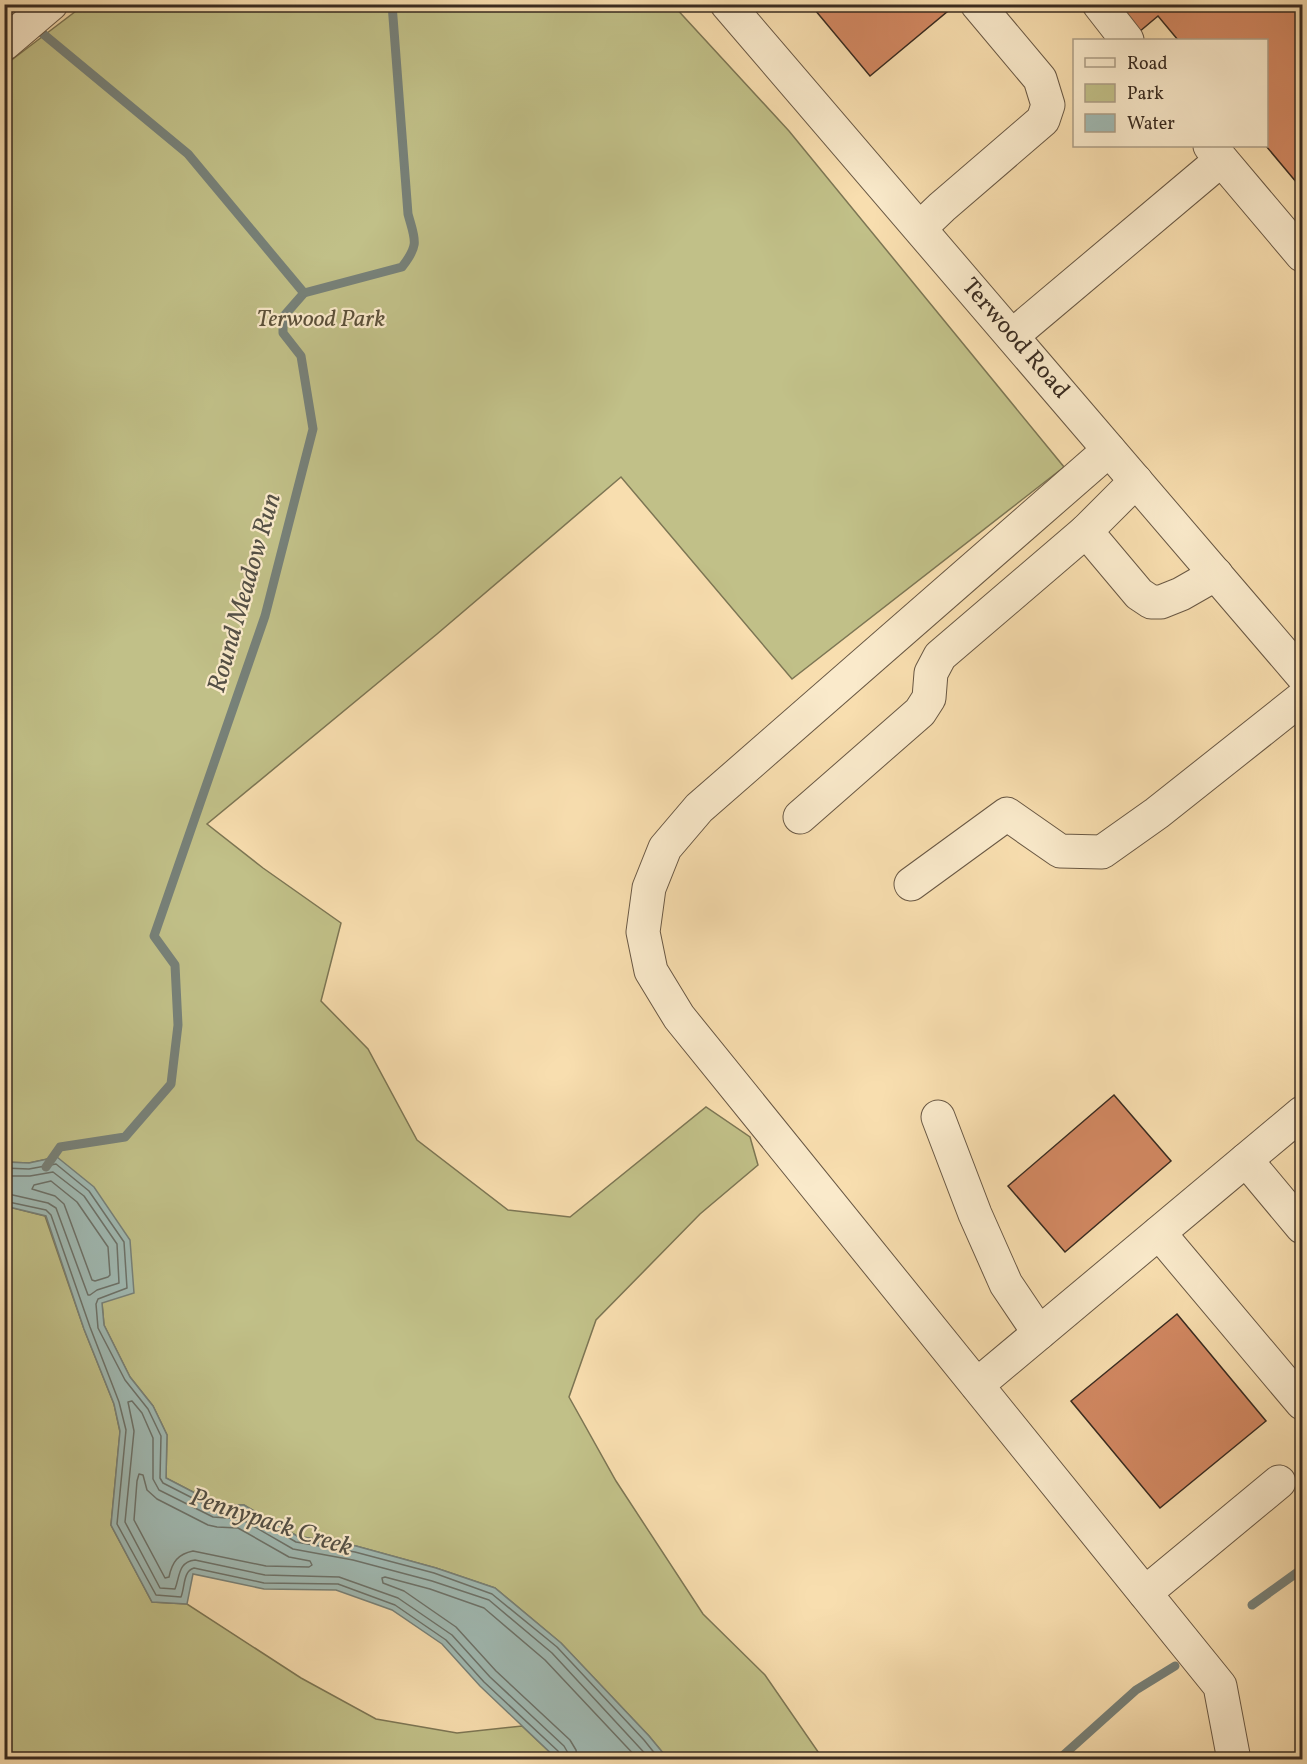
<svg xmlns="http://www.w3.org/2000/svg" width="1307" height="1764" viewBox="0 0 1307 1764" font-family="Vollkorn,serif">
<style>
.green{fill:#c1c088;stroke:#7d7654;stroke-width:1.5}
.water{fill:#a0bab4;stroke:#778179;stroke-width:1.5}
.lines{fill:none;stroke-linecap:round;stroke-linejoin:round}
.shore{stroke:#6c726a;stroke-width:1.5}
.stream{stroke:#778179;stroke-width:9}
.building{fill:#d28862;stroke:#392b20;stroke-width:1.5}
.minor-casing{stroke:#695844;stroke-width:35}
.minor{stroke:#faeacb;stroke-width:33}
.labels{text-anchor:middle;dominant-baseline:central;stroke-width:4.5;stroke-linejoin:round;paint-order:stroke}
.park-label{font-size:24px;font-style:italic;fill:#5b503a;stroke:#faeacb}
.street-label{font-size:24px;fill:#392b20;stroke:#faeacb}
.water-label{font-size:26px;font-style:italic;fill:#534f45;stroke:#faeacb}
</style>
<rect width="100%" height="100%" fill="#f8deaf"/>
<filter id="stains"><feTurbulence type="fractalNoise" baseFrequency=".00333" numOctaves="4"/><feColorMatrix values="0 0 0 0 .2 0 0 0 0 .09 0 0 0 0 .02 0 0 0 .5 -.17"/></filter>
<radialGradient id="worn" r=".72"><stop offset=".6" stop-color="#630" stop-opacity="0"/><stop offset="1" stop-color="#630" stop-opacity=".3"/></radialGradient>
<g class="green">
<polygon points="84,5 673,5 789,131 1064,467 792,679 621,477 437,634 207,824 263,868 341,923 321,1001 368,1049 417,1140 508,1210 570,1217 706,1107 750,1137 758,1165 700,1214 596,1320 569,1397 616,1481 703,1614 765,1675 823,1759 668,1759 649,1736 561,1643 495,1588 436,1568 356,1546 297,1536 244,1505 218,1505 166,1478 167,1435 153,1406 130,1377 104,1325 102,1303 57,1157 29,1163 5,1162 5,65"/>
<polygon points="5,1206 45,1216 84,1329 114,1404 120,1432 111,1525 152,1602 187,1604 301,1678 376,1719 457,1733 522,1726 557,1759 5,1760"/>
</g>
<polygon class="water" points="57,1157 94,1187 130,1240 134,1293 102,1303 104,1325 130,1377 153,1406 167,1435 166,1478 218,1505 244,1505 297,1536 356,1546 436,1568 495,1588 561,1643 649,1736 668,1759 557,1759 480,1686 442,1644 392,1610 336,1590 264,1589 193,1574 187,1604 152,1602 111,1525 120,1431 114,1404 84,1329 46,1216 5,1206 5,1162 29,1163"/>
<g class="lines">
<g class="shore">
<polyline points="4,1168 29,1169 56,1164 89,1191 124,1242 127,1288 98,1299 96,1304 98,1328 125,1380 148,1409 161,1436 160,1478 163,1483 216,1510 243,1511 296,1542 355,1552 434,1573 492,1594 557,1647 644,1740 660,1760"/>
<polyline points="4,1176 30,1176 53,1172 84,1196 117,1244 119,1283 97,1290 90,1295 88,1295 56,1208 48,1203 4,1193"/>
<polygon points="51,1181 77,1202 108,1247 110,1275 108,1277 95,1281 92,1280 64,1204 55,1196 32,1189 34,1185"/>
<path d="M4 1201 46 1210 51 1215 90 1327 119 1402 126 1430 117 1524 156 1595 181 1597C185 1587 183 1571 194 1568L264 1583 338 1584 395 1605 446 1640 484 1682 558 1751 561 1760"/>
<path d="M139 1474 143 1475 147 1490 157 1499 208 1525 217 1527 238 1528 289 1557 310 1561 312 1565 309 1567 266 1566 193 1551C178 1554 172 1562 169 1577L165 1578 134 1520 137 1481Z"/>
<path d="M569 1760 568 1753 564 1746 490 1677 452 1635 398 1598 339 1577 265 1575 195 1560C178 1562 180 1576 175 1589L160 1588 125 1522 134 1431 128 1402 132 1401 142 1413 153 1438V1479L159 1490 213 1517 241 1519 293 1549 353 1560 432 1581 489 1600 552 1653 651 1760"/>
<polyline points="578,1760 576,1750 570,1740 496,1671 456,1627 404,1591 383,1583 382,1578 385,1577 430,1589 484,1608 545,1660 639,1760"/>
</g>
<g class="stream">
<polyline points="12,4 36,28 188,154 304,293"/>
<path d="M46 1167 60 1147 125 1137 171 1084 178 1025 175 965 154 936 265 616 313 429 301 356 283 333V317L304 293 402 267C420 244 415 240 408 214L392 4"/>
<polyline points="1252,1605 1302,1569"/>
<polyline points="1058,1760 1136,1690 1175,1666"/>
</g>
</g>
<g class="building">
<polygon points="810,4 953,4 954,6 870,76"/>
<polygon points="1116,4 1297,4 1302,11 1302,189 1266,146 1266,40 1178,40 1158,16 1139,32"/>
<polygon points="1114,1095 1171,1161 1065,1252 1008,1186"/>
<polygon points="1177,1314 1266,1421 1160,1508 1071,1401"/>
</g>
<g class="lines">
<defs>
<g id="minor">
<polyline points="727,4 1302,675"/>
<polyline points="1099,4 1127,40"/>
<polyline points="4,44 51,4"/>
<polyline points="1210,146 1302,255"/>
<polyline points="920,228 942,207 1043,120 1048,105 1040,79 977,4"/>
<polyline points="1012,336 1221,160"/>
<polyline points="1109,450 699,808 665,848 649,888 643,932 651,971 679,1017 1220,1686 1234,1760"/>
<polyline points="1136,481 1086,531 1139,594 1151,602 1161,602 1181,594 1216,574"/>
<polyline points="800,817 920,712 929,698 931,673 940,656 1086,531"/>
<polyline points="911,884 1007,814 1060,851 1102,852 1157,813 1302,698"/>
<polyline points="938,1117 975,1214 1006,1284 1039,1333"/>
<polyline points="1246,1160 1302,1227"/>
<polyline points="1159,1233 1302,1403"/>
<polyline points="977,1385 1302,1113"/>
<polyline points="1145,1593 1279,1482"/>
</g>
</defs>
<use href="#minor" class="minor-casing"/>
<use href="#minor" class="minor"/>
</g>
<g class="labels">
<g class="park-label">
<text x="321" y="320">Terwood Park</text>
</g>
<g class="street-label">
<text transform="translate(1015 339) rotate(49)">Terwood Road</text>
</g>
<g class="water-label">
<text transform="translate(245 593) rotate(-74)">Round Meadow Run</text>
<text transform="translate(271 1523) rotate(18)">Pennypack Creek</text>
</g>
</g>
<rect width="1307" height="1764" fill="none" stroke="#f8deaf" stroke-width="24"/>
<rect x="6" y="6" width="1295" height="1752" fill="none" stroke="#392b20" stroke-width="3"/>
<rect x="12" y="12" width="1283" height="1740" fill="none" stroke="#392b20" stroke-width="1.5"/>
<rect x="1073" y="39" width="195" height="108" fill="#faeacb" stroke="#ad9e87" stroke-width="1.5"/>
<rect x="1085" y="58" width="30" height="9" fill="#faeacb" stroke="#ad9e87" stroke-width="1.5"/>
<text x="1127" y="69" font-size="18" fill="#392b20">Road</text>
<rect x="1085" y="84" width="30" height="18" fill="#c1c088" stroke="#ad9e87" stroke-width="1.5"/>
<text x="1127" y="99" font-size="18" fill="#392b20">Park</text>
<rect x="1085" y="114" width="30" height="18" fill="#a0bab4" stroke="#ad9e87" stroke-width="1.5"/>
<text x="1127" y="129" font-size="18" fill="#392b20">Water</text>
<rect width="100%" height="100%" filter="url(#stains)"/>
<rect width="100%" height="100%" fill="url(#worn)"/>
</svg>
